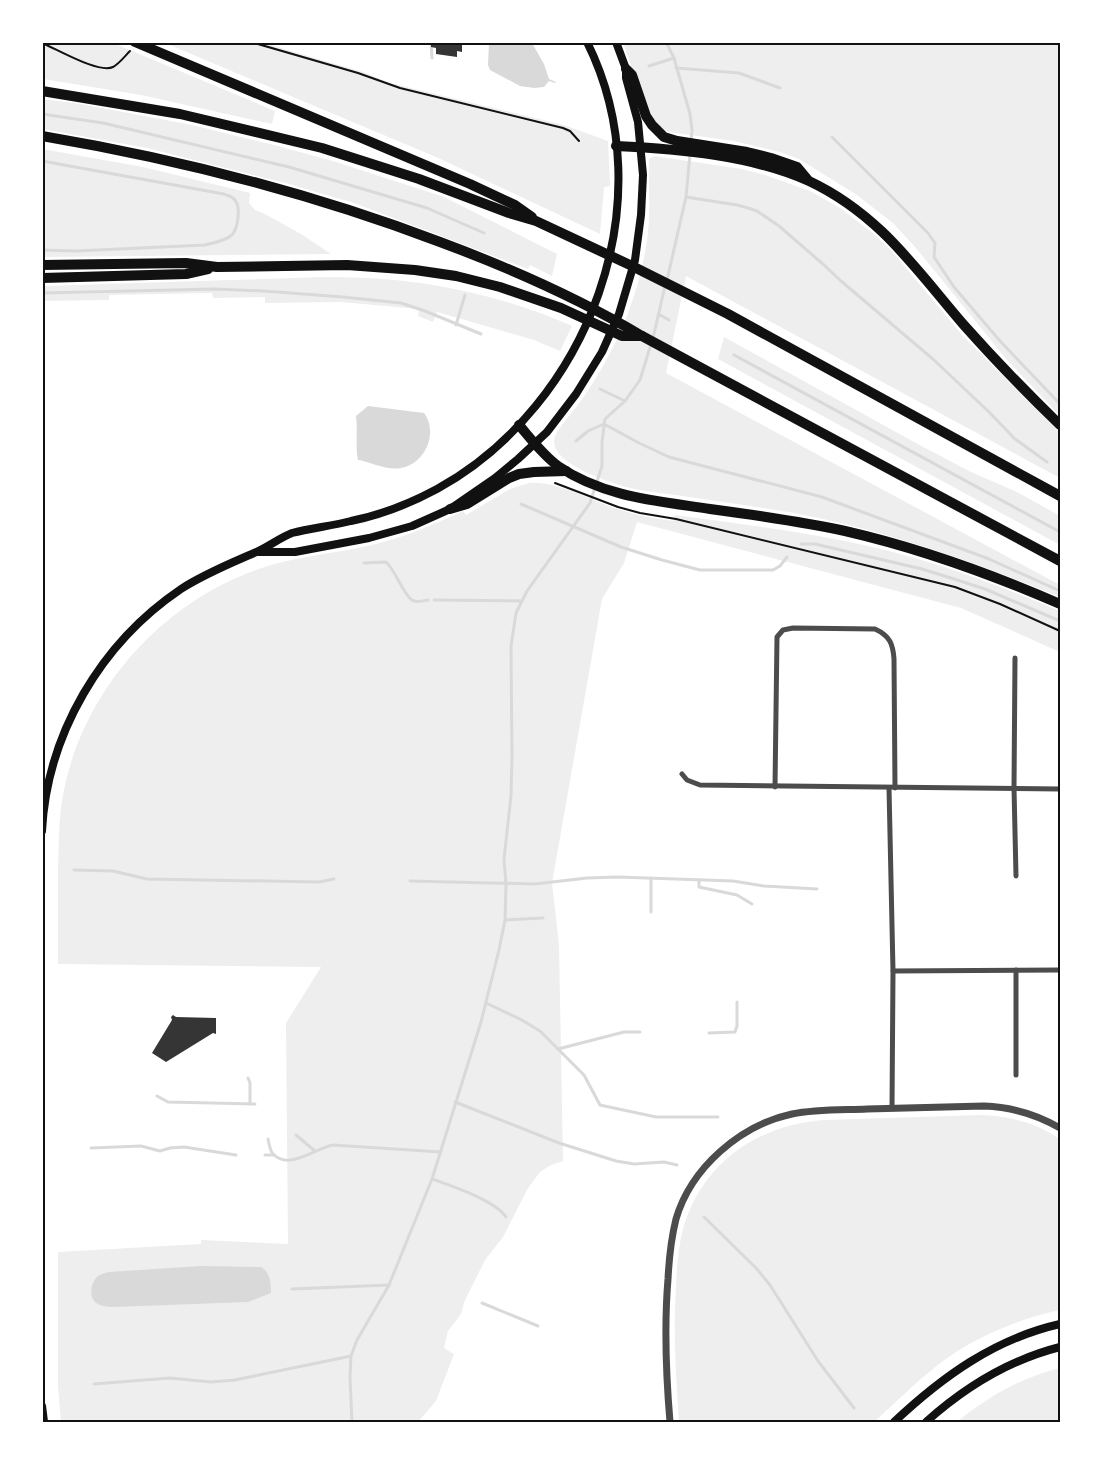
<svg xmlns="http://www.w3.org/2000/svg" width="1103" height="1465" viewBox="0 0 1103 1465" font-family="Inter,sans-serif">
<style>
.green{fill:#eee}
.water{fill:#d9d9d9}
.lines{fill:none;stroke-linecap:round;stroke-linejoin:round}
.stream{stroke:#d9d9d9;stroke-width:3}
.building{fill:#353535}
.path{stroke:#111;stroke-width:2}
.minor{stroke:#4c4c4c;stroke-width:5}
.tertiary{stroke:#4c4c4c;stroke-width:7}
.secondary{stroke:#111;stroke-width:8}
.motorway{stroke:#111;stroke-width:10}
.neatline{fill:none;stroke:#111;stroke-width:2}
</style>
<rect width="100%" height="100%" fill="#fff"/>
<g class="green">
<polygon points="43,43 113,43 275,111 272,124 141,95 43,79"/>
<polygon points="165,43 267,43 284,49 363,72 390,83 564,125 608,141 610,186 604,187 600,234 436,157"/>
<path d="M623 43H1060V416L1007 360 916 248 894 224 857 195 799 159 780 152 734 141 668 132C646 123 632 65 623 43Z"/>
<polygon points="42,99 75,103 192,125 278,146 336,162 444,197 557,254 552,276 530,265 528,269 354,203 289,184 147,148 43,129"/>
<polygon points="42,149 143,167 250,193 249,203 255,210 263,213 301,234 331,254 43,257"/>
<path d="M654 156 742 169 765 175 810 191 840 208 874 234 890 249 963 336 1060 433V478L686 276 666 373 1060 585V597C974 562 885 530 794 513 755 506 715 501 676 495 659 493 642 491 626 487 608 482 553 464 554 441 555 432 564 423 569 416 590 391 606 362 620 333 635 299 649 251 649 214 650 196 648 177 649 159Z"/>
<path d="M323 277C411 276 492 291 572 326L560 351 534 340 437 312 433 322 418 316 419 309 341 302 265 303V297L213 298 212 293 109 295V300L43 301V286Z"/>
<polygon points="724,337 914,442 971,472 1017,492 1060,516 1060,545 718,359"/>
<path d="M529 483C555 480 591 500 617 509 635 515 654 518 673 521L675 515C754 526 834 535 911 557 962 571 1011 591 1060 611V652L961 608 637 522 624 563 602 599 552 883 559 945 563 1161 551 1165 540 1172 528 1188 503 1237 485 1260 465 1300 461 1314 448 1331 444 1348 454 1354 436 1401 418 1422H61L58 1386V1252L201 1244V1240L288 1244 286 1023 321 967 58 964C58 933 58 903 58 873 59 849 58 825 62 801 80 691 164 597 271 565 302 556 336 553 367 546 401 539 432 525 463 511L466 515 510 489Z"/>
<path d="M981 1115C1009 1116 1037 1123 1060 1139V1310C1018 1319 974 1337 939 1364 916 1382 895 1403 874 1422H679C676 1377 673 1332 676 1286 677 1267 678 1248 683 1229 702 1163 757 1125 824 1120Z"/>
<path d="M1060 1368V1422H957C987 1397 1022 1377 1060 1368Z"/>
</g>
<g class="water">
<polygon points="489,43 532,43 544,64 549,79 556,82 555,83 549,81 544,87 534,88 520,86 490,70 488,65"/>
<path d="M368 406 424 413C439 433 425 464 401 468 387 471 371 462 358 460 355 445 358 431 356 416Z"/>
<path d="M201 1266 261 1267C270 1272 271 1283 271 1293L248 1302 114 1307C109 1307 103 1307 98 1304 88 1299 90 1283 98 1276 101 1274 105 1273 109 1272Z"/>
</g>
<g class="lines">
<g class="stream">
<polyline points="431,42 432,58"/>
<polyline points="666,42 674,58 690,114 692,130 691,142"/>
<polyline points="649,66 674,58"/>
<polyline points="676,68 739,73 780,88"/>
<polyline points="42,114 103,123 289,167 427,208 484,233"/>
<polyline points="832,137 928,233 935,243 934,257 954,287 1000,341 1060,404"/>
<path d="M42 161 224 194C228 196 232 196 235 200 241 207 238 228 232 235 225 241 213 243 205 245L76 251 42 250"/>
<polyline points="686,197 737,205 748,208 757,211 779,226 824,265 841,281 934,360 989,412 1015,439 1047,462"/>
<polyline points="667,280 686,197 690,154"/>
<polyline points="42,293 214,289 264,291 343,297 401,303 425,311 481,334"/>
<polyline points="660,315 669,320"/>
<polyline points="456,325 465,295"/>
<polyline points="653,338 665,286"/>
<polyline points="734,355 1060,532"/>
<polyline points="600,389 625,401"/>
<polyline points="576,441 588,431 604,424 639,443 669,457 822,497 989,559 1060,591"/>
<polyline points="521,504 621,547 662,560 700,570 773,570 780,566 787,557"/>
<polyline points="801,544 815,544 922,569 951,578 985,589 1060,621"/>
<path d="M364 563 386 562C396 571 403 594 412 600 416 603 423 601 428 600"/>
<polyline points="434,600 521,601"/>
<polyline points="74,870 113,871 147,879 319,882 334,879"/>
<polyline points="651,878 651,912"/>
<polyline points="699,880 699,887 737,895 752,904"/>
<polyline points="410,881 535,884 587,878 618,877 733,881 764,886 817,889"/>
<polyline points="505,920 543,918"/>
<polyline points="486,1003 520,1019 540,1031 584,1075 600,1105 656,1117 718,1117"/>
<polyline points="709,1033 735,1032 737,1026 737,1002"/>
<polyline points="558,1049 624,1032 640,1032"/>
<polyline points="248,1078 250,1083 250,1104"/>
<polyline points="157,1096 168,1102 255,1104"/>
<polyline points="455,1102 559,1143 616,1161 634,1164 664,1162 677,1165"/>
<polyline points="296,1135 315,1151"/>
<path d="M268 1139C269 1143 270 1151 273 1154 290 1171 315 1148 333 1145L441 1152"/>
<polyline points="91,1148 141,1146 160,1151 170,1148 184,1147 236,1155"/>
<polyline points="265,1155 274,1155"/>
<path d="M432 1179C451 1186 495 1200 506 1217"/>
<polyline points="704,1217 756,1268 770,1285 818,1361 854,1408"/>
<polyline points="292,1289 389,1285"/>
<polyline points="482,1303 538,1326"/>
<polyline points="94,1384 170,1378 211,1382 235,1380 351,1356"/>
<polyline points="352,1422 350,1377 351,1356 357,1340 389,1285 432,1179 481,1022 499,950 505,920 506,884 504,859 511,796 512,758 511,646 516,613 527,591 590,503 602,466 602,442 605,419 625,401 640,380 651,344"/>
</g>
</g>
<g class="building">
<polygon points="431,42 462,42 462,52 457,51 457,57 436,54 436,48 431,47"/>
<polygon points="173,1015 176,1017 216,1018 216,1034 213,1033 166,1062 152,1053 172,1020 171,1017"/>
</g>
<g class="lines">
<g class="path">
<polyline points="251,42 358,73 400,88 563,128 570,131 579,141"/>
<path d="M42 43C57 49 99 74 113 67 119 64 125 56 130 51"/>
<polyline points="555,483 618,507 640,513 676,519 955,587 1000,604 1060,631"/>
</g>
<g class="minor">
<polyline points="1015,658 1014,788 1016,876"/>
<polyline points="682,774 687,780 700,785 1060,789"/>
<path d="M775 787 777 637 783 630 793 628 875 629C890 636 893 644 894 659L895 788"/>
<polyline points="889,788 893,971 892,1108"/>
<polyline points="893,971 1060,970"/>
<polyline points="1016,1075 1016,970"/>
</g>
<path class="tertiary" d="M670 1422C666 1375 664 1327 668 1279 669 1259 671 1239 676 1219 691 1168 740 1125 792 1114 816 1109 842 1110 867 1109 906 1108 945 1107 984 1106 1012 1107 1036 1114 1060 1128"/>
<g class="secondary">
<polyline points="259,552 295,552 369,538 412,526 450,509 495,478 518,459 547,432 576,394 602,352 619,314 635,260 641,215 643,175 638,122 626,78 626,69 616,42"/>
<path d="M42 831C47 734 101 643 181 589 204 574 229 564 254 553 267 548 279 538 292 533 311 528 332 526 351 521 381 515 411 503 437 489 589 405 666 201 587 42"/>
<polyline points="42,1406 44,1422"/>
<path d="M894 1422C942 1377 994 1339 1060 1324"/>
<path d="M926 1422C965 1387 1009 1360 1060 1347"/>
</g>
<g class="motorway">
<polyline points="135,42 470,184 515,205 532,217"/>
<polyline points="626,69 632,75 646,116 652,125 664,137 677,141 747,152 771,158 797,167 807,179"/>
<polyline points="42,91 180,114 322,148 419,179 509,213 536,221 630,265 728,314 1060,496"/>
<path d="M42 136C178 159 311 193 440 242 510 268 578 298 642 336L1060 561"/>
<path d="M616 146C679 149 751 155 809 181 879 214 915 268 963 324 994 359 1027 393 1060 425"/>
<polyline points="42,265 186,263 217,267 347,265 415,270 456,276 500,287 561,308 622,336 642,336"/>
<polyline points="42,278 186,274 208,269"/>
<path d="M519 425C531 439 543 455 558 466 603 497 658 501 710 509 755 515 800 521 845 531 919 548 991 574 1060 604"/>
<polyline points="450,509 467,504 509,478 519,474 534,472 566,471"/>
</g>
</g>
<rect width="1103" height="1465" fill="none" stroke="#ffffff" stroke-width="88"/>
<rect x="44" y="44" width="1015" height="1377" class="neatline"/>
</svg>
